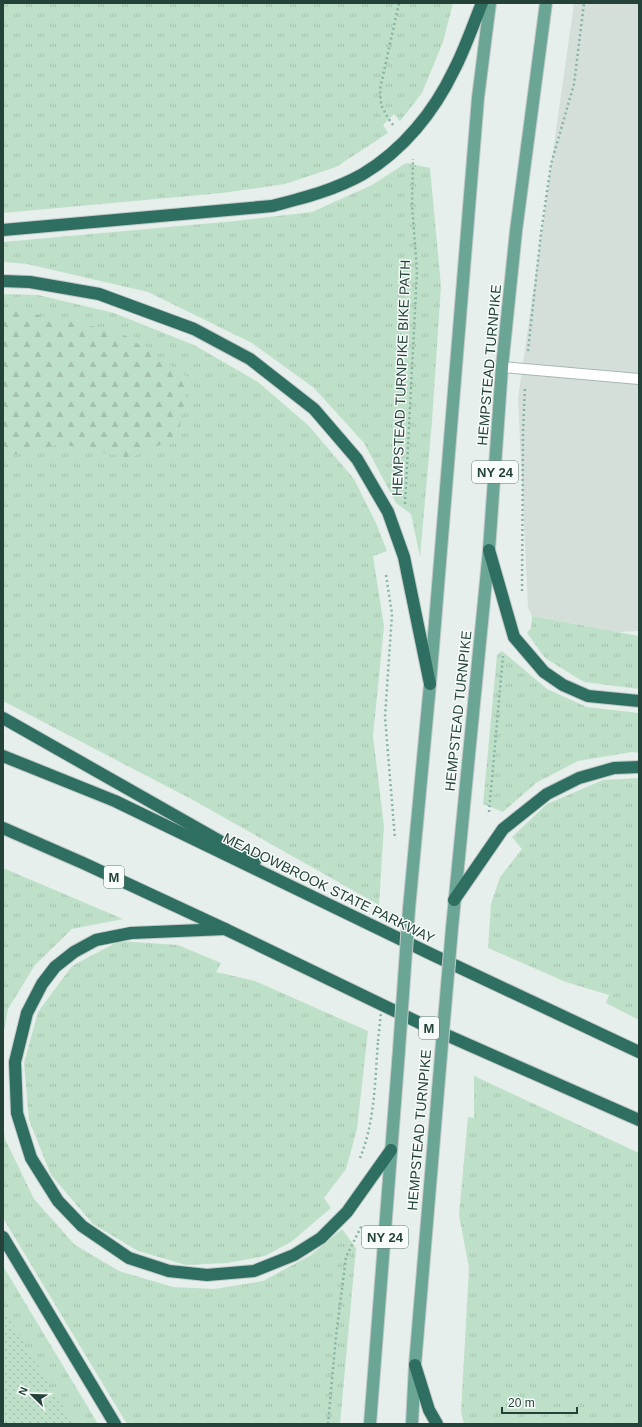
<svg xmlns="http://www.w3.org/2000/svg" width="642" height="1427" viewBox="0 0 642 1427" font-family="Arial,sans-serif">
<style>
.built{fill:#d4dfda}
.grass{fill:url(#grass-tufts)}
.forest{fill:url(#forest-firs)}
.park{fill:url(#park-dots)}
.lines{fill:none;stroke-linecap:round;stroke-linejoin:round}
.service-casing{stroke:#a8b8b2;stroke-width:12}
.primary-casing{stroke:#c2cac8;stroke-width:14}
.motorway-casing{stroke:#c2cac8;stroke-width:14}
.path{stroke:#86b3a5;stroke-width:2.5;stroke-dasharray:2 3;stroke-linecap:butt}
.service{stroke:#fff;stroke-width:10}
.primary{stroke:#6aa596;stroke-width:12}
.motorway{stroke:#2f6f62;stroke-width:12}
.primary-bridge-casing{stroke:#c2cac8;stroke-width:14;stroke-linecap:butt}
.path-bridge{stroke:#86b3a5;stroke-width:2.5;stroke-dasharray:2 3;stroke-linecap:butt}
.primary-bridge{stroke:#6aa596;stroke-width:12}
.labels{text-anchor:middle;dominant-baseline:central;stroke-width:3;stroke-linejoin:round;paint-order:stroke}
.shield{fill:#f7fbf9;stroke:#637a73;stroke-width:1}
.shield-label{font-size:13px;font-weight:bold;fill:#24423a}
.street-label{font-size:14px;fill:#24423a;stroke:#f7fbf9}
</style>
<defs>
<pattern id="grass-tufts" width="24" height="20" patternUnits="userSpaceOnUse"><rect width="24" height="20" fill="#bfe0c8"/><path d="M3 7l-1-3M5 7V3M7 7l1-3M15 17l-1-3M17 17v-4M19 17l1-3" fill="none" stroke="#a4c1ad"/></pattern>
<pattern id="forest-firs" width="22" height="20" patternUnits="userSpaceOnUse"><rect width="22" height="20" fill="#bfe0c8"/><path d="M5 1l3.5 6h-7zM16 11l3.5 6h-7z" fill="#a4c1ad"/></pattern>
<pattern id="park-dots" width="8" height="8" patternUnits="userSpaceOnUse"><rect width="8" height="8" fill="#bfe0c8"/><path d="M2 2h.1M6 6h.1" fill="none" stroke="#a4c1ad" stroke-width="1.8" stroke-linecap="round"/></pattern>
</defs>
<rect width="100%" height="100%" fill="#e6efeb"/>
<polygon class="built" points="574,3 639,3 639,631 617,632 532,616 528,608 518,399"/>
<g class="grass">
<polygon points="3,3 453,3 443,42 422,93 400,121 394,114 383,125 388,133 336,167 285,184 222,193 3,213"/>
<polygon points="406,163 430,168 441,286 432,421 420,557 411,514 396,503 364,443 314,388 252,343 148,292 27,264 3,262 3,242 235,221 312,212 372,185"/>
<polygon points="3,294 38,295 114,313 194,345 258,382 309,426 354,479 376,523 387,551 373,556 384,626 373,736 384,826 379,905 193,800 3,701"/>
<polygon points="532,616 639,636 639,689 584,682 545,658 527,633 531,628"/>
<polygon points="502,651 547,689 587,707 639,713 639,753 632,752 578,761 536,783 503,812 483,804 497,655"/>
<polygon points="639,778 639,1020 606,1003 609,995 566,982 488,948 491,904 500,877 522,849 512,837 547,804 603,780"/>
<polygon points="3,868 123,919 72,929 35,965 8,1009 3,1036"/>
<polygon points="119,941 178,945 221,963 216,972 255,981 368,1031 357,1129 346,1169 324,1198 331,1208 291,1242 265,1256 227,1263 186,1265 138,1251 93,1224 51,1175 29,1120 24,1063 38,1012 72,966"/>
<polygon points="474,1076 639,1153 639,1424 464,1424 461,1412 469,1268 459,1215 468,1117 474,1118"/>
<polygon points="3,1125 5,1139 34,1199 75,1245 119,1271 173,1287 214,1289 263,1281 311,1255 342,1229 356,1248 340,1424 127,1424 3,1218"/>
<polygon points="3,1266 98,1424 3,1424"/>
</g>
<polygon class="forest" points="3,310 19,311 120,332 189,378 178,437 130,458 61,444 3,457"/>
<polygon class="park" points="3,1308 74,1424 3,1424"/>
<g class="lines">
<defs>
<polyline id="service" points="502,367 639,379"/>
<g id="primary">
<polyline points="409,909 430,684 478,98 490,3"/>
<polyline points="452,928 489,550 502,367 516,231 546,3"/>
<polyline points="370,1424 399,1050"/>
<polyline points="412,1424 415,1365 440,1067"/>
</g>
<g id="motorway">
<path d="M3 230 272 206C303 198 335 190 363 174 403 150 434 112 454 70 465 49 473 25 482 3"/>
<polyline points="3,281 30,282 99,294 194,329 250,359 314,409 357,459 388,512 404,557 430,684"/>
<polyline points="489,550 514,637 544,672 563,685 588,696 639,701"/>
<polyline points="3,718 255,861"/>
<polyline points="3,756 115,801 433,955 639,1052"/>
<polyline points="3,828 83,863 225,929 426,1026 639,1120"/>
<polyline points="454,900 503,829 547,794 579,778 614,768 639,767"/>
<polyline points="225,929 131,933 96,940 74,952 55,967 42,984 27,1013 15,1062 17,1113 31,1158 58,1201 82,1226 129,1258 169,1271 207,1275 254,1271 294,1255 321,1238 347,1212 391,1150"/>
<polyline points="3,1237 115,1424"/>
<polyline points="415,1365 429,1410 437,1424"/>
</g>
</defs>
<use href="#service" class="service-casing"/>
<use href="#primary" class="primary-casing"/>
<use href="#motorway" class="motorway-casing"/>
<g class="path">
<polyline points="393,125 388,118 381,105 380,89 399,3"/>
<polyline points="528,351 541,233 551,164 574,84 584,3"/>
<polyline points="405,504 417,271 412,205 413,159"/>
<polyline points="386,575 392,614 385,717 395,839"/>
<polyline points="522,591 523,433 525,386"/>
<polyline points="489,812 503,656"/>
<path d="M360 1158C375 1122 375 1079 378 1041"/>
<polyline points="328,1424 336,1336 346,1257 362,1225"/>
</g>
<use href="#service" class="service"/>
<use href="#primary" class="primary"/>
<use href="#motorway" class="motorway"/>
<defs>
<g id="primary-bridge">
<polyline points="399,1050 409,909"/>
<polyline points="440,1067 452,928"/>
</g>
</defs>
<use href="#primary-bridge" class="primary-bridge-casing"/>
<polyline class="path-bridge" points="378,1041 381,1012"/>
<use href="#primary-bridge" class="primary-bridge"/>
</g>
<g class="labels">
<g class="shield">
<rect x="472" y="461" width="46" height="22" rx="3"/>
<rect x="104" y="866" width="20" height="22" rx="3"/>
<rect x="419" y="1017" width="20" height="22" rx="3"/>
<rect x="362" y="1226" width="46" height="22" rx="3"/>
</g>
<g class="shield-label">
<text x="495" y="472">NY 24</text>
<text x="114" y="877">M</text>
<text x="429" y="1028">M</text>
<text x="385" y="1237">NY 24</text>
</g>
<g class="street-label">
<text transform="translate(489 365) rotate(-85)">HEMPSTEAD TURNPIKE</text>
<text transform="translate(401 378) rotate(-88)">HEMPSTEAD TURNPIKE BIKE PATH</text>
<text transform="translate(458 711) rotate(-84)">HEMPSTEAD TURNPIKE</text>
<text transform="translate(329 888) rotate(26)">MEADOWBROOK STATE PARKWAY</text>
<text transform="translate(419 1130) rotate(-85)">HEMPSTEAD TURNPIKE</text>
</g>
</g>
<rect width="642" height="1427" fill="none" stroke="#24423a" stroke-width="8"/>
<g transform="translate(32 1395) rotate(293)" stroke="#f7fbf9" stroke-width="3" paint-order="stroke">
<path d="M0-3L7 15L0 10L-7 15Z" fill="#24423a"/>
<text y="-6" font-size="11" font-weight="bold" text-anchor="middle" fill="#24423a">N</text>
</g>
<path d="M502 1407v6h75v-6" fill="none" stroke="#24423a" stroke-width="2"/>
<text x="508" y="1407" font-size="12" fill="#24423a" stroke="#f7fbf9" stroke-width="3" paint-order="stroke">20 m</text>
</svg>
